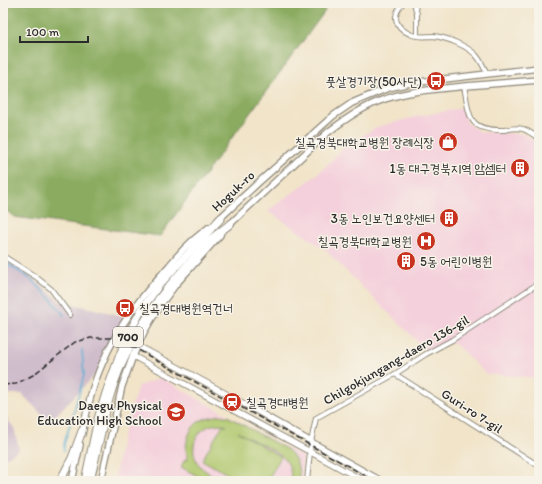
<svg xmlns="http://www.w3.org/2000/svg" width="542" height="484" viewBox="0 0 542 484" font-family="Itim,'Poor Story',sans-serif">
<style>
.built{fill:#f4cfdc}
.industrial{fill:#d0bdcc}
.green{fill:#afc76c;stroke:#6d794c}
.forest{fill:#8bac60;stroke:#5b6c46}
.lines{fill:none;stroke-linecap:round;stroke-linejoin:round}
.stream{stroke:#57b0d4;stroke-width:1.5}
.minor-casing{stroke:#8e887a;stroke-width:6}
.tertiary-casing{stroke:#8e887a;stroke-width:7}
.secondary-casing{stroke:#8e887a;stroke-width:8}
.motorway-casing{stroke:#8e887a;stroke-width:9}
.minor{stroke:#fff;stroke-width:4}
.tertiary{stroke:#fff;stroke-width:5}
.secondary{stroke:#fff;stroke-width:5.5}
.motorway{stroke:#fff;stroke-width:7}
.rail{stroke:#2b2b2b;stroke-width:1.5;stroke-dasharray:6 3;stroke-linecap:butt}
.labels{text-anchor:middle;dominant-baseline:central;stroke-width:3;stroke-linejoin:round;paint-order:stroke}
.shield{fill:#f7f3e8;stroke:#686764;stroke-width:1}
.shield-label{font-size:12px;font-weight:bold;fill:#2b2b2b}
.poi-label{font-size:13px;fill:#2b2b2b;stroke:#f7f3e8;text-anchor:end}
.street-label{font-size:13px;fill:#2b2b2b;stroke:#f7f3e8}
</style>
<rect width="100%" height="100%" fill="#f7f3e8"/>
<filter id="ink" filterUnits="userSpaceOnUse"><feTurbulence type="fractalNoise" baseFrequency=".025" numOctaves="2"/><feDisplacementMap in="SourceGraphic" scale="8" xChannelSelector="R" yChannelSelector="G"/><feConvolveMatrix kernelMatrix="1 2 1 2 8 2 1 2 1" color-interpolation-filters="sRGB"/></filter>
<filter id="wash" filterUnits="userSpaceOnUse"><feTurbulence type="fractalNoise" baseFrequency=".012" numOctaves="4" result="noise"/><feDisplacementMap in="SourceGraphic" scale="16" xChannelSelector="R" yChannelSelector="G"/><feGaussianBlur stdDeviation="0.9" result="paint"/><feColorMatrix in="noise" values="0 0 0 0 0 0 0 0 0 0 0 0 0 0 0 0 0 1.4 0 .05"/><feComposite in="paint" operator="in"/></filter>
<g filter="url(#wash)">
<rect width="100%" height="100%" fill="#f1e4c9"/>
<g class="built">
<polygon points="462,108 467,123 480,132 522,134 539,143 539,378 486,374 455,344 451,342 428,352 323,248 268,211 318,174 344,147 377,127 415,117"/>
<polygon points="161,378 303,457 301,481 114,481 122,438 138,386"/>
</g>
<g class="industrial">
<polygon points="3,253 60,301 119,315 128,316 102,363 93,377 49,422 22,394 3,394"/>
<polygon points="3,413 14,428 19,449 6,458 3,455"/>
</g>
<path class="green" d="M220 415 229 417 288 450C297 458 300 470 299 481H290C294 460 278 453 263 445 254 441 246 436 238 432L281 457 267 481H240L202 460 222 426H227C203 417 183 446 200 466 206 473 217 477 224 481H206L181 467 185 459 188 460C183 446 188 425 204 419 209 417 215 416 220 415Z"/>
<polygon class="forest" points="3,3 323,3 325,11 160,236 14,217 3,208"/>
<g class="lines">
<g class="stream">
<polyline points="3,261 31,279 49,297 64,315"/>
<polyline points="64,451 64,444 75,408 84,375 82,350"/>
</g>
</g>
</g>
<g filter="url(#ink)">
<g class="lines">
<defs>
<g id="minor">
<path d="M403 3C391 16 395 27 410 34 417 38 426 36 434 36 448 38 467 46 476 55 481 61 484 67 487 74"/>
<polyline points="414,3 417,14 417,36"/>
<path d="M464 86C470 117 467 131 504 130 509 129 517 127 523 129 527 130 535 136 539 138"/>
<polyline points="3,256 36,277 51,289 70,315"/>
<polyline points="395,374 539,466"/>
<polyline points="307,481 311,442 316,418 395,374 426,354 452,340 539,283"/>
</g>
<g id="tertiary">
<path d="M138 346C220 389 300 436 382 481"/>
<polyline points="133,356 364,481"/>
</g>
<g id="secondary">
<polyline points="218,220 259,182 333,116 352,103 371,95 388,88 410,83 539,68"/>
<path d="M227 227 327 133C345 119 364 106 385 99 411 90 439 89 466 86 490 84 515 82 539 80"/>
<path d="M82 434C87 410 92 386 102 364 117 327 142 296 169 266 175 259 182 250 189 244 195 238 202 233 208 228"/>
<polyline points="72,481 80,445"/>
<polyline points="101,481 122,386 133,356 144,332 151,320 164,300 176,284 220,235"/>
</g>
<g id="motorway">
<polyline points="60,481 72,458 82,431"/>
<polyline points="85,481 98,419 106,393 121,352 129,333 142,309 159,285 221,218"/>
<polyline points="90,481 107,406 113,386 119,370 134,338 158,300 169,286 207,242 230,224"/>
</g>
</defs>
<use href="#minor" class="minor-casing"/>
<use href="#tertiary" class="tertiary-casing"/>
<use href="#secondary" class="secondary-casing"/>
<use href="#motorway" class="motorway-casing"/>
<use href="#minor" class="minor"/>
<use href="#tertiary" class="tertiary"/>
<use href="#secondary" class="secondary"/>
<use href="#motorway" class="motorway"/>
<polyline class="rail" points="3,385 16,384 33,375 75,342 91,338 111,338 130,345 159,362 375,481"/>
</g>
</g>
<defs>
<symbol id="bus-disc" viewBox="-11 -11 22 22"><circle r="9.5" fill="#c8321e" stroke="#f7f3e8"/><path d="M-5-6H5V4H4V6H2V4H-2V6H-4V4H-5ZM-3.5-4V0h7V-4ZM-3.5 1.2v1.5H-2V1.2ZM2 1.2v1.5H3.5V1.2Z" fill="#fff"/></symbol>
<symbol id="shop-disc" viewBox="-11 -11 22 22"><circle r="9.5" fill="#c8321e" stroke="#f7f3e8"/><path d="M-5-2.5h2.3a2.7 3.5 0 0 1 5.4 0H5L5.5 6h-11ZM-1.5-2.5h3a1.5 2.3 0 0 0-3 0Z" fill="#fff"/></symbol>
<symbol id="building-disc" viewBox="-11 -11 22 22"><circle r="9.5" fill="#c8321e" stroke="#f7f3e8"/><path d="M-4-6H4V6H1V3H-1V6H-4ZM-2.5-4.3h1.7v1.8h-1.7ZM.8-4.3h1.7v1.8H.8ZM-2.5-1h1.7V.8h-1.7ZM.8-1h1.7V.8H.8Z" fill="#fff"/></symbol>
<symbol id="hospital-disc" viewBox="-11 -11 22 22"><circle r="9.5" fill="#c8321e" stroke="#f7f3e8"/><path d="M-5-5h3v3.5h4V-5h3V5h-3V1.5h-4V5h-3Z" fill="#fff"/></symbol>
<symbol id="station-disc" viewBox="-11 -11 22 22"><circle r="9.5" fill="#c8321e" stroke="#f7f3e8"/><path d="M-3-6H3Q5-6 5-4V2Q5 4 3 4L4.5 6H3L1.5 4h-3L-3 6H-4.5L-3 4Q-5 4-5 2V-4Q-5-6-3-6ZM-3.5-4v3h7v-3ZM-3.5 1v1.5H-2V1ZM2 1v1.5H3.5V1Z" fill="#fff"/></symbol>
<symbol id="school-disc" viewBox="-11 -11 22 22"><circle r="9.5" fill="#c8321e" stroke="#f7f3e8"/><path d="M0-5L7-2L0 1L-7-2ZM-4 1L0 2.5L4 1V4Q0 6-4 4Z" fill="#fff"/></symbol>
</defs>
<g fill-rule="evenodd">
<use href="#bus-disc" x="425" y="70" width="22" height="22"/>
<use href="#shop-disc" x="437" y="131" width="22" height="22"/>
<use href="#building-disc" x="509" y="157" width="22" height="22"/>
<use href="#building-disc" x="438" y="207" width="22" height="22"/>
<use href="#hospital-disc" x="415" y="230" width="22" height="22"/>
<use href="#building-disc" x="395" y="250" width="22" height="22"/>
<use href="#bus-disc" x="114" y="297" width="22" height="22"/>
<use href="#station-disc" x="221" y="391" width="22" height="22"/>
<use href="#school-disc" x="165" y="401" width="22" height="22"/>
</g>
<g class="labels">
<rect class="shield" x="113" y="327" width="30" height="20" rx="3"/>
<g class="shield-label">
<text x="128" y="337">700</text>
</g>
<g class="poi-label">
<text x="422" y="81">풋살경기장(50사단)</text>
<text x="434" y="142">칠곡경북대학교병원 장례식장</text>
<text x="506" y="168">1동 대구경북지역 암셈터</text>
<text x="435" y="218">3동 노인보건요양센터</text>
<text x="412" y="241">칠곡경북대학교병원</text>
<text x="420" y="261" text-anchor="start">5동 어린이병원</text>
<text x="139" y="308" text-anchor="start">칠곡경대병원역건너</text>
<text x="246" y="402" text-anchor="start">칠곡경대병원</text>
<text x="162" y="405">Daegu Physical<tspan x="162" dy="15">Education High School</tspan></text>
</g>
<g class="street-label">
<text transform="translate(233 191) rotate(-43)">Hoguk-ro</text>
<text transform="translate(396 360) rotate(-30)">Chilgokjungang-daero 136-gil</text>
<text transform="translate(472 411) rotate(33)">Guri-ro 7-gil</text>
</g>
</g>
<rect width="542" height="484" fill="none" stroke="#f7f3e8" stroke-width="16"/>
<path d="M20 36v6h68v-6" fill="none" stroke="#2b2b2b" stroke-width="2"/>
<text x="26" y="36" font-size="12" fill="#2b2b2b" stroke="#f7f3e8" stroke-width="3" paint-order="stroke">100 m</text>
</svg>
